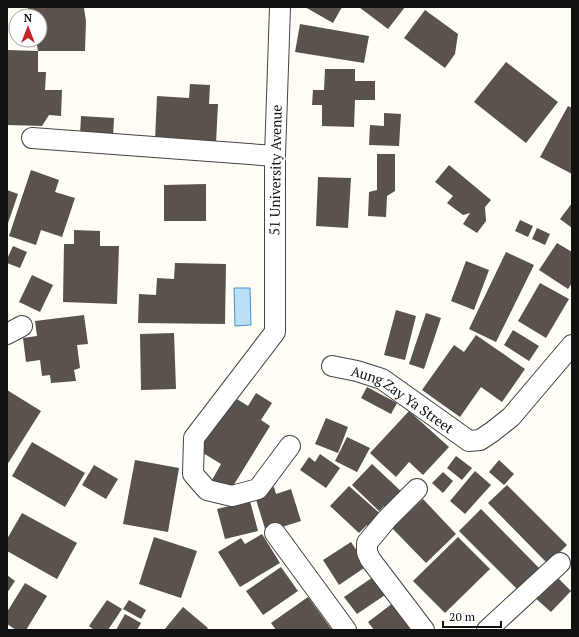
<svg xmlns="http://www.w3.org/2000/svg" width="579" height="637" viewBox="0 0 579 637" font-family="'PT Serif',serif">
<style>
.water{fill:#b9e0f7;stroke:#3f96cf}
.building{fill:#5a524d}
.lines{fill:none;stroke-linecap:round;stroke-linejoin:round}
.minor-casing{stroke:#444;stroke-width:22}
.minor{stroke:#fff;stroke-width:20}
.labels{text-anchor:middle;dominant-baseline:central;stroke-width:4;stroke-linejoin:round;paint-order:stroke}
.street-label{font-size:14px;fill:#111;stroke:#fff}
</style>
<rect width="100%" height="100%" fill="#fffdf5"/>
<polygon class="water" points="234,288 250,288 251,325 235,326"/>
<g class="building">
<polygon points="28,7 84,8 86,21 85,51 38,51 36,40 40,40 40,16 27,16"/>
<polygon points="305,7 342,7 333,23"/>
<polygon points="359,7 405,7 388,29"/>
<polygon points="425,10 458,34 455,54 445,68 404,38"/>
<polygon points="300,24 369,36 364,63 295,52"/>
<polygon points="7,50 38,51 38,72 46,72 45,90 62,90 61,116 49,115 42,126 7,125"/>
<polygon points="506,62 558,102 526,143 474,102"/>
<polygon points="325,69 355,69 355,81 375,81 375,100 355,100 354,127 322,126 322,105 312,105 313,90 324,90"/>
<polygon points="190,84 210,85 209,104 218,104 216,143 155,140 157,96 189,98"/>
<polygon points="568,106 572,108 572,174 540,157"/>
<polygon points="384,113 401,114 399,146 369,145 370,125 384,126"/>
<polygon points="81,116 114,118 113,137 80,135"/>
<polygon points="377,154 395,154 395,191 387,196 386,217 368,216 369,192 377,190"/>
<polygon points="449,165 491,200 485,207 486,221 477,233 463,224 470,213 463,215 447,203 453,196 435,182"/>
<polygon points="31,170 59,180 55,192 75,198 62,237 41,230 36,245 9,236"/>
<polygon points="318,177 351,178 348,228 316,226"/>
<polygon points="206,184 206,221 164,221 164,185"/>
<polygon points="7,190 18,194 7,226"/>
<polygon points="572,203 572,228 560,219"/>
<polygon points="520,220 533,226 528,237 515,231"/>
<polygon points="537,228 550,234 545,245 532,239"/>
<polygon points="74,230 100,231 100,246 119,246 117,304 63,302 64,244 74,244"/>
<polygon points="557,243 572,252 572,283 568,289 539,270"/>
<polygon points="13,246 27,252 20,268 7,263 7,259"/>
<polygon points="506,252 534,265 496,342 469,329"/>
<polygon points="466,261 489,270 474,310 451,301"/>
<polygon points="175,263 226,264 225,324 138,323 139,294 156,295 157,278 174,279"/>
<polygon points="32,275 53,285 40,312 19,302"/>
<polygon points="540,283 569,299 546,338 518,321"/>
<polygon points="396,310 416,316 405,360 384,355"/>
<polygon points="426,313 441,318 424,369 409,364"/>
<polygon points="84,315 88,344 77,345 80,368 74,370 76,381 51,383 50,375 42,376 40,360 26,362 23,338 37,336 35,321"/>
<polygon points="513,330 539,346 529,361 504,345"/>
<polygon points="174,333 176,389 141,390 140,334"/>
<polygon points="476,335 525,369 502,402 481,387 460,417 422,390 454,345 464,352"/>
<polygon points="367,387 397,403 391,414 361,398"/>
<polygon points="7,390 41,411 7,465"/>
<polygon points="256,393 272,403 261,420 270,426 230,491 212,480 221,464 198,450 232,396 248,406"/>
<polygon points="409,411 449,447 423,475 409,462 396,477 370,453"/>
<polygon points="326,418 348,427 338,453 315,444"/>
<polygon points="347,437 370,448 357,472 335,461"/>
<polygon points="32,442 85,473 65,507 12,476"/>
<polygon points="320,454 340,468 326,488 300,470 309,457 315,462"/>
<polygon points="456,456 472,468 462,480 447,468"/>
<polygon points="135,460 179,468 168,532 123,524"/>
<polygon points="499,460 514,474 504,485 489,472"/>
<polygon points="372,464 404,494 389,511 384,506 379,511 352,485"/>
<polygon points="94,465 118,479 106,499 82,485"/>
<polygon points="475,471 491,485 465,514 450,501"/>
<polygon points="443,472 453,481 443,493 432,483"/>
<polygon points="507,485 567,545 548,564 488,503"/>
<polygon points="349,486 385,518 373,531 367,525 359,533 330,506"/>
<polygon points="274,487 276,494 291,489 301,521 266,532 254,493"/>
<polygon points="423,499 456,534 426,563 392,528"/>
<polygon points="250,501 258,531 225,539 217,509"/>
<polygon points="481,509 541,570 519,591 459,531"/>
<polygon points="22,513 77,543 57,579 7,551 7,539"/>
<polygon points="262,534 280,563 240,587 218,552 241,538 245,544"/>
<polygon points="154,537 197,551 181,598 139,584"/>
<polygon points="458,537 490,569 445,613 413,581"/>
<polygon points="351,542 367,566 339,585 323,560"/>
<polygon points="281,567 298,591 263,615 246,591"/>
<polygon points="554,574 571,591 551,612 533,596"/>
<polygon points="7,575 15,581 7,593"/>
<polygon points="376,575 388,593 357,614 344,597"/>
<polygon points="25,583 47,596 26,630 16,630 7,624 7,612"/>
<polygon points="308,597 332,630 276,630 271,623"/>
<polygon points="107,600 122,609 108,630 94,630 89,626"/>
<polygon points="129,600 146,610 141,619 123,609"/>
<polygon points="397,600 415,630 374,630 368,622"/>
<polygon points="183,607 208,628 206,630 164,630"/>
<polygon points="125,614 141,623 137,630 116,630"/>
</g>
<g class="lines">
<defs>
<g id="minor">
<polyline points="280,7 275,156 275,332 194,438 193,474 207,490 232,496 258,489 290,446"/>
<polyline points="32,138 275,156"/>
<polyline points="7,334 22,326"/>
<path id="s1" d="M332 366 357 371 382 379 469 441 480 440 492 432 511 417 572 345"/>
<polyline points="417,489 387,519 367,543 367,552 370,559 424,630"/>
<polyline points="275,533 346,630"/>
<polyline points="487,630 560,563"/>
</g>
</defs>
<use href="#minor" class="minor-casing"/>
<use href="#minor" class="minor"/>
</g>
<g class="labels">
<g class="street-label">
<text transform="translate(275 170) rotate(-89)">51 University Avenue</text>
<text stroke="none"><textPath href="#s1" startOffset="79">Aung Zay Ya Street</textPath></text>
</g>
</g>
<rect width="579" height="637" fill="none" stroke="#111111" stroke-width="16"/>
<g transform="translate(28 28)"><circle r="19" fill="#ffffff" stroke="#a0a0a0"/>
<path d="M0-3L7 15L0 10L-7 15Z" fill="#c4262e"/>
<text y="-6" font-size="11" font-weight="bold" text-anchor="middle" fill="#111111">N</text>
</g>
<path d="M443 621v6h58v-6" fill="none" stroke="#111111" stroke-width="2"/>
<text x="449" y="621" font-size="12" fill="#111111" stroke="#ffffff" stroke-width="3" paint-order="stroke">20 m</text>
</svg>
